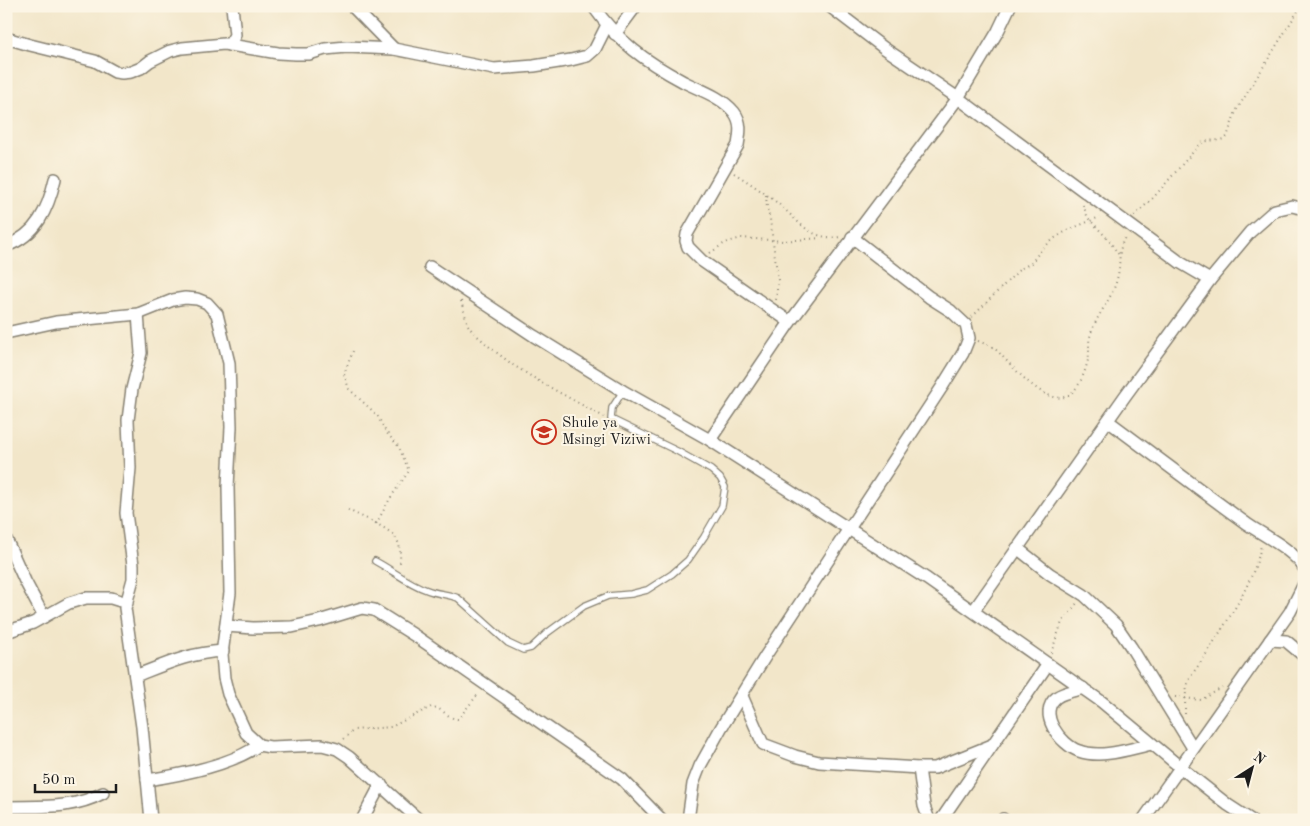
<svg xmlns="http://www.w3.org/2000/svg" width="1310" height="826" viewBox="0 0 1310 826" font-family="'Old Standard TT',serif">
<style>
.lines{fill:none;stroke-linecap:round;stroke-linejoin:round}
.service-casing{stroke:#878172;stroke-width:8}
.minor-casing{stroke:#878172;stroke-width:14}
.path{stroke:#878172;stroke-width:2;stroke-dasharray:1 4;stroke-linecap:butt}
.service{stroke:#fff;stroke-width:5.5}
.minor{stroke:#fff;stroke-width:11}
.labels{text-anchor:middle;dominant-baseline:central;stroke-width:4;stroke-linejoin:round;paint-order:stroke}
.poi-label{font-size:15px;fill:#1c1c1c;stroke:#fcf5e5;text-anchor:start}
</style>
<rect width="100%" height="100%" fill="#fcf5e5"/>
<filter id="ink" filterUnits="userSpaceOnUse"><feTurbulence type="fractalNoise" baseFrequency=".02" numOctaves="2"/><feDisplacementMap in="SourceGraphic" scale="10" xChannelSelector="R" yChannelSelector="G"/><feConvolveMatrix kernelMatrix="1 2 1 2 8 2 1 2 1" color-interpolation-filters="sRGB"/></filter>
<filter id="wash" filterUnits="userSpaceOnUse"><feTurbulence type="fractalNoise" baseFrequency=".0096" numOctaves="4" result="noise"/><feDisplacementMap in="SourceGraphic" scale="20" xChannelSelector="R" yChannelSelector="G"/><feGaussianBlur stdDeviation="1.12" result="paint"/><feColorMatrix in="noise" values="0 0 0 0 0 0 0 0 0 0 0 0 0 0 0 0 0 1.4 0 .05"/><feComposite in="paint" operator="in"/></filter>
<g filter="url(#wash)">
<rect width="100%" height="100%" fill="#f2e6c9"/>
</g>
<g filter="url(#ink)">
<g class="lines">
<defs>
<path id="service" d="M375 561C392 570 409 584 427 590 437 594 448 594 458 598L508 643 523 650 531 648 547 633 584 606 608 596 631 594 647 590 672 574 688 560 704 537 722 506 725 487 720 478 711 470 677 451 611 419 612 408 623 391"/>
<g id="minor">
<polyline points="352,6 394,49"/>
<path d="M593 6C619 43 645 61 684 82 700 90 722 97 734 112 742 122 740 133 738 145L687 234 686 241 688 247 702 261 790 322"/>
<polyline points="829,6 884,48 958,98 1181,263 1210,280"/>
<polyline points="615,34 636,6"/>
<polyline points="6,38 30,45 95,61 115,72 122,73 131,72 141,68 150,61 170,51 182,48 224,44 278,53 296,54 309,54 325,49 347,47 394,49 494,69 534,66 571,60 587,56 595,49 607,25"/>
<polyline points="229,45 235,35 232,6"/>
<path d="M6 246C37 235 48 209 55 179"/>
<polyline points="430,267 534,336 623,391 710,440 927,579 1102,702 1180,767 1228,805 1251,820"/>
<polyline points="138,314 141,353 132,389 128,420 130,468 126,513 133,565 133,579 125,608 142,727 151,820"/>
<polyline points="6,333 56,322 138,314 173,300 185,298 197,299 207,303 217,314 229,363 231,427 228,487 230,593 222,654 224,678 228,694 246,733 259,745 270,747 322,745 337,749 349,757 419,820"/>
<path d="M1108 421C1154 455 1200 490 1247 524 1263 535 1295 551 1304 568"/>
<polyline points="710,440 790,322 958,98 998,31 1010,6"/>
<polyline points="6,539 25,581 44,617"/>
<polyline points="1017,548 1050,574 1084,595 1116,625 1131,647 1193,748"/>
<polyline points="974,610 1125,396 1210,280 1250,232 1275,210 1292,206 1304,209"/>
<polyline points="226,626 253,628 292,627 319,621 362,608 374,610 417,637 622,779 662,820"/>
<polyline points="6,632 33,623 69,603 86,598 111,598 127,603"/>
<polyline points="1270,640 1286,641 1304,656"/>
<path d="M135 676C166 664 189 653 223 651"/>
<path d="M1083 688C1075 691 1064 692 1057 697 1036 713 1061 745 1079 751 1102 759 1129 749 1152 744"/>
<polyline points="742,696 763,744 795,756 819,762 919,768 935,768 992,745"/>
<polyline points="919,768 924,806 929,820"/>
<path d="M147 780C180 775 232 765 259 745"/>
<path d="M6 807C40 806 71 810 103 793"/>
<polyline points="362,820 381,784"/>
<polyline points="688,820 693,784 700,766 721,728 766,655 942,387 963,353 969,338 966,325 951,311 929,297 852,237"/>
<polyline points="941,820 1048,664"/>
<polyline points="1003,820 1003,819"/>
<polyline points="1143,820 1290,612 1304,584"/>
</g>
</defs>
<use href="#service" class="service-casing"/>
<use href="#minor" class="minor-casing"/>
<g class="path">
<path d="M734 173C748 182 762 191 775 201 797 218 808 241 840 237"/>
<polyline points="766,195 767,208 770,219 778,280 776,300"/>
<polyline points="1083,205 1088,218 1108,239 1119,255"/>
<path d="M1134 216 1153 198 1200 144C1208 138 1218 143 1227 137L1236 111 1301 6"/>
<polyline points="710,253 725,243 741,238 783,241 821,238"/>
<polyline points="461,301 468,325 473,332 492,349 513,365 542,383 604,417"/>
<polyline points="972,317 1020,269 1031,263 1042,249 1055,238 1068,230 1100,217"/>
<path d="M978 341C983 343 988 345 992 347 999 351 1003 358 1009 363 1019 374 1039 394 1054 397 1075 402 1084 376 1088 360 1090 352 1088 344 1090 337 1095 316 1112 300 1117 279 1122 261 1116 253 1126 235"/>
<polyline points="353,351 344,374 349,389 377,415 386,432 399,447 409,471 391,497 376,524"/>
<path d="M348 510C361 517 393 528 398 542 401 549 400 559 400 566"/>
<polyline points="1051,653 1062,622 1078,602"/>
<polyline points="1175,697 1201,700 1222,688"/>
<path d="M1185 714C1185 704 1185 693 1188 683 1192 672 1202 662 1208 651 1227 621 1255 581 1261 545"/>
<path d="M343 739 354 730 391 727 431 707C442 707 448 719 458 719L479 693"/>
</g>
<use href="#service" class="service"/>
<use href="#minor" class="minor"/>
</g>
</g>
<defs>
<symbol id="school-ring" viewBox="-11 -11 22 22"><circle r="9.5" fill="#fcf5e5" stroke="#c8321e" stroke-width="1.5"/><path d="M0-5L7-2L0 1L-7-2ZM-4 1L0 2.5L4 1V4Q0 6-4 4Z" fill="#c8321e"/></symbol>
</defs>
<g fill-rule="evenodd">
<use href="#school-ring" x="530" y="418" width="28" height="28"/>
</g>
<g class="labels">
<g class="poi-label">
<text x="562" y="423">Shule ya<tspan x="562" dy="17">Msingi Viziwi</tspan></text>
</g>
</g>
<rect width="1310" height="826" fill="none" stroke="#fcf5e5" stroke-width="25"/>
<g transform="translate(1252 768) rotate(36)" stroke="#fcf5e5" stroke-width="4" paint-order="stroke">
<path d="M0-4L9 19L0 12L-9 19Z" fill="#1c1c1c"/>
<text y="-8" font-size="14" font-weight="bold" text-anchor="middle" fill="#1c1c1c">N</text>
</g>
<path d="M35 784v8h81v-8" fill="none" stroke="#1c1c1c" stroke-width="2.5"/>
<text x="42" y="784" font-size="15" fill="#1c1c1c" stroke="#fcf5e5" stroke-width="4" paint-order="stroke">50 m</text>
</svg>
